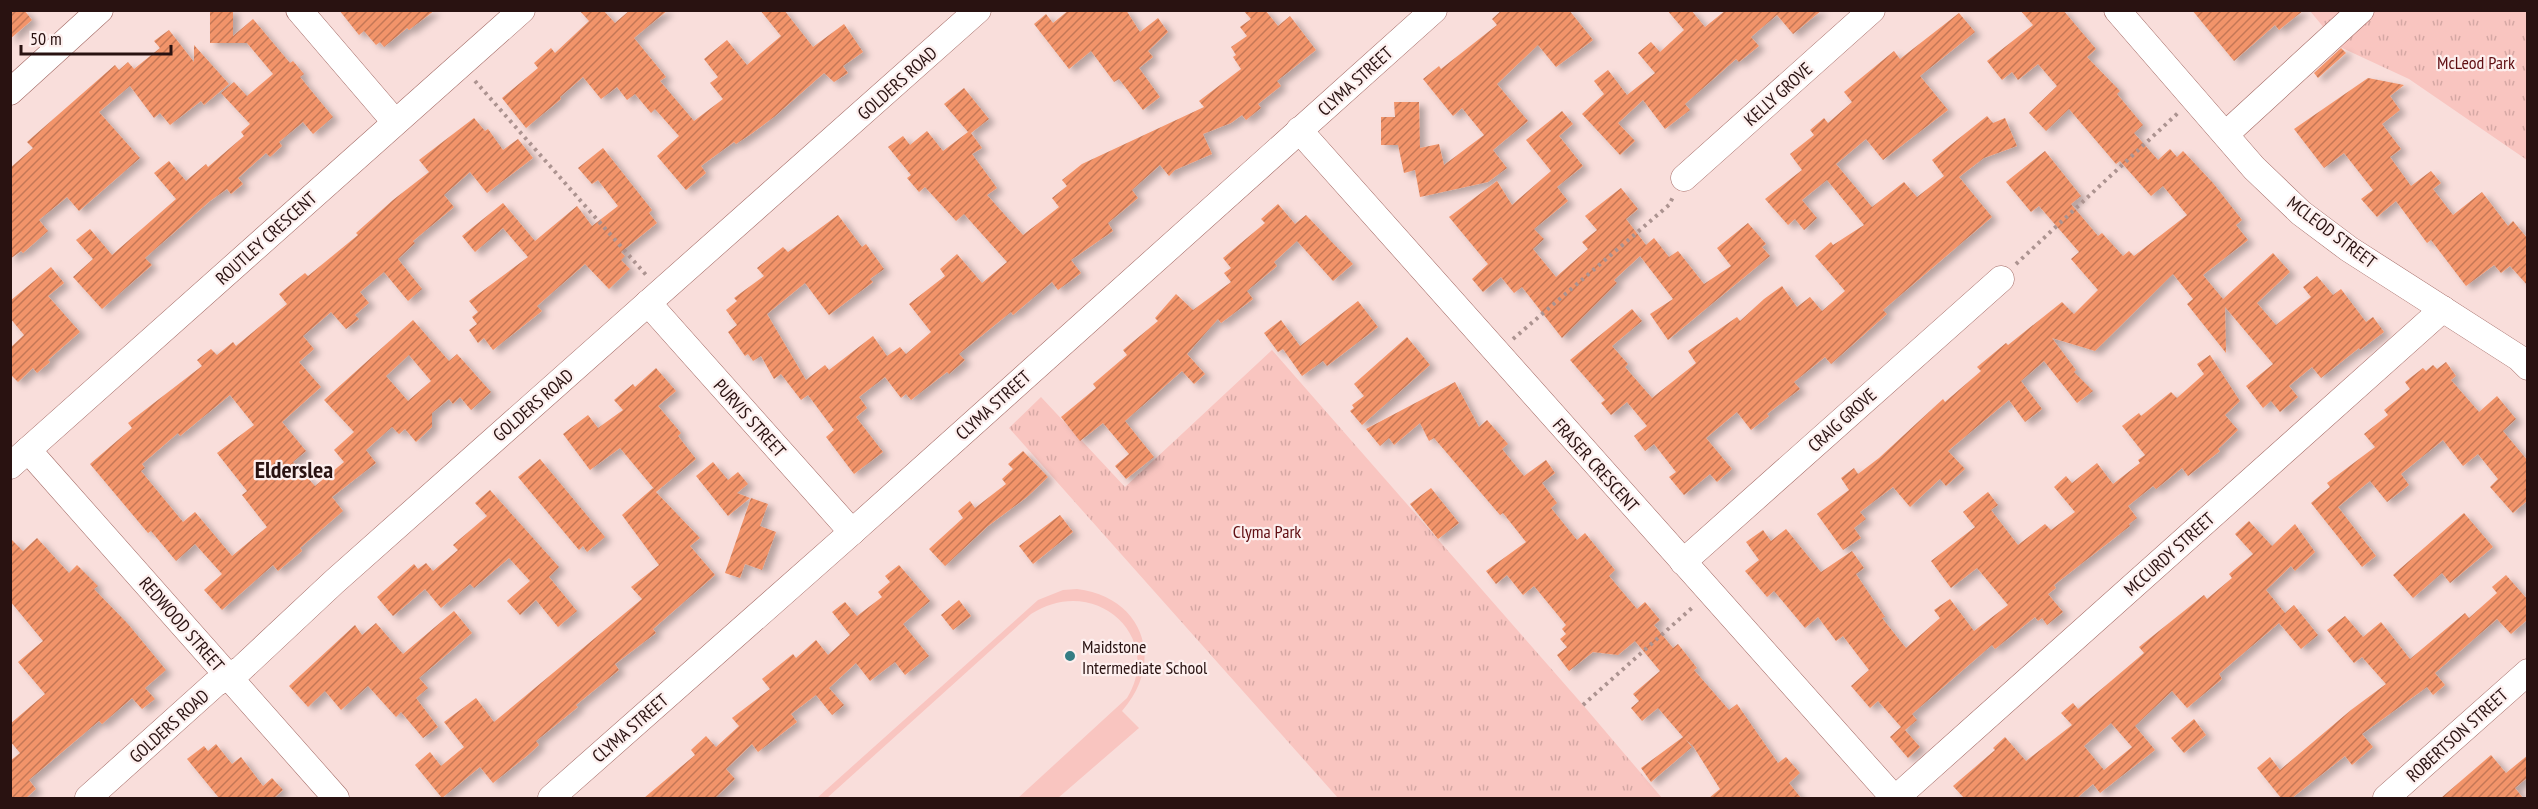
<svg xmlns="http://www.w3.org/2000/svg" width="2538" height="809" viewBox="0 0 2538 809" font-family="'PT Sans Narrow',sans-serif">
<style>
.park{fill:url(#park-tufts)}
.pitch{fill:#f9c5c0}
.building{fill:url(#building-hatch);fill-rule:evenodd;filter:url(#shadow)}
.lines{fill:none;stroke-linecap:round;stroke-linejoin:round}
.minor-casing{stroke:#a26863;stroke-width:27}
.path{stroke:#ac9390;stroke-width:4;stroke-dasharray:3 4.5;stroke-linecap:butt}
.minor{stroke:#fff;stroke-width:26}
.poi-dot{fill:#357d84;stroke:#fdefee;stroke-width:2}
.labels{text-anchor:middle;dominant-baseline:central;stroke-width:4.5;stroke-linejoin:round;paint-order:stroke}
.park-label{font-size:18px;fill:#600f13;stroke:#fdefee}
.street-label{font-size:18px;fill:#291211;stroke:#fdefee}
.poi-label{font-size:18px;fill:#291211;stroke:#fdefee;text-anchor:start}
.district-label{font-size:24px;font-weight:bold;fill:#291211;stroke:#fdefee}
</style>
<defs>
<pattern id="park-tufts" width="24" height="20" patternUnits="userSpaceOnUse" patternTransform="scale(1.5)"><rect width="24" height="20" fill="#f9c5c0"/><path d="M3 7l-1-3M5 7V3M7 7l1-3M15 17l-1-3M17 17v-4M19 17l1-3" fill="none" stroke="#d5a8a4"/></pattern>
<pattern id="building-hatch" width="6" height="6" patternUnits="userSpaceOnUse" patternTransform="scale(1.5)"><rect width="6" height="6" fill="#f2946a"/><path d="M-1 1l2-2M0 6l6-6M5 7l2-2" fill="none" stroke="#c47756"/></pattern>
<filter id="shadow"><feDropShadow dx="6" dy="4" stdDeviation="3" flood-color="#0004"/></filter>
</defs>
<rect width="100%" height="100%" fill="#f9dedb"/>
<g class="park">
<polygon points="2310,11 2527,11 2527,160 2409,79 2340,47"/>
<polygon points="1272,350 1583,705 1662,798 1338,798 1009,428 1041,397 1125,487"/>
</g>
<path class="pitch" d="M1077 589C1143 597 1166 661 1122 711L1139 728 1058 798H1018L1127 698C1165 636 1094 573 1031 614L827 798H817L1038 600 1063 590Z"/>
<g class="building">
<polygon points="10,10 24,10 32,20 10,39"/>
<polygon points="210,10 233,10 233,36 253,19 290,63 293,61 304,74 300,77 333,117 313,134 303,122 279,142 282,146 270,157 266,153 238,178 243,184 231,194 227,189 210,201 145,258 152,265 102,309 73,277 93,259 76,240 90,229 112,255 176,199 154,173 169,161 186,181 206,164 208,167 244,136 241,132 250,124 221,93 234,82 247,96 273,74 247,43 210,43"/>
<polygon points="339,10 435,10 409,30 407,28 384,47 380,42 376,45 364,31 359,35"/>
<polygon points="579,10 603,10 615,23 630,10 668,10 634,38 666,77 660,81 694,121 723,99 710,83 718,77 704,59 727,40 747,65 781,36 760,10 784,10 813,47 844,24 863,52 843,66 848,73 834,82 824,73 774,117 751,134 736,144 734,142 701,166 706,173 686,190 657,156 679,136 655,109 651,113 635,94 627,100 617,87 601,99 583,77 560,97 561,99 526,128 502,98 538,68 534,63 551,48 555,53 589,21"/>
<polygon points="1069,10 1126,10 1140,32 1158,18 1168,32 1148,51 1153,57 1139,68 1160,97 1143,110 1119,79 1114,82 1091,51 1069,69 1034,24 1046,14 1053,23"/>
<polygon points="1243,10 1265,10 1278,26 1290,16 1316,50 1277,81 1281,86 1258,104 1261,108 1246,120 1242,115 1231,123 1203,134 1212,154 1175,170 1169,176 1160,165 1132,190 1138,198 1108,223 1113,231 1071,260 1081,273 1058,290 1052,282 1013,315 1011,312 959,354 965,360 949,374 947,372 911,400 906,394 901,398 885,377 859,397 867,408 856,417 883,452 854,474 826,437 834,430 808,395 801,400 781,374 774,379 761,356 753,361 748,354 745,356 728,332 737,325 726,310 737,301 734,298 764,276 757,268 783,247 788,252 838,215 862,247 866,244 884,269 870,279 873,282 829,315 805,283 767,314 806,380 825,365 829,370 873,336 887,356 900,347 906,354 931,332 909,304 945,276 940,269 957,254 982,283 1007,262 964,214 956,221 925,187 919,192 907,178 911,175 888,147 903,136 910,145 927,131 943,151 968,132 944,104 964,88 989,119 971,133 982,148 972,154 997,188 987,195 1023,235 1059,207 1052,198 1067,186 1062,180 1082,164 1204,107 1199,101 1241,69 1233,57 1236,55 1231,47 1247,36 1240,27 1251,19"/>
<polygon points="1502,10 1569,10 1593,40 1556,67 1538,45 1497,84 1528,121 1493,150 1507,168 1488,182 1420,197 1415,170 1404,173 1398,145 1381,145 1381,117 1395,117 1394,102 1419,102 1420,148 1439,144 1444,165 1484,135 1462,108 1453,116 1423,79 1439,66 1441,69 1497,25 1492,19"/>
<polygon points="1667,10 1691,10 1705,27 1726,10 1822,10 1793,34 1777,15 1751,37 1759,46 1739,62 1736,59 1685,104 1690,110 1665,129 1643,100 1618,123 1635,141 1620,155 1582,114 1604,94 1594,81 1608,70 1627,95 1655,73 1638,53 1651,42 1660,52 1684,30"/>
<polygon points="2020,10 2063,10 2096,49 2087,57 2120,91 2117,94 2143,125 2134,133 2158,160 2170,149 2177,157 2183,151 2213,183 2242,220 2236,225 2248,240 2203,275 2223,299 2273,253 2290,272 2257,303 2276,325 2311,297 2303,287 2317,276 2333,295 2341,289 2366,322 2373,317 2384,332 2360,350 2359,348 2321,378 2312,367 2289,386 2298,397 2280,412 2271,401 2263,408 2246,386 2273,364 2225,307 2226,353 2187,304 2193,299 2173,274 2095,351 2052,338 2076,370 2074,372 2093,391 2077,403 2044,361 2021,381 2042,409 2025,422 2009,400 1948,451 1965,469 1946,486 1940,479 1910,507 1893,487 1860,512 1866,519 1854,528 1861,538 1843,550 1817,514 1849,490 1841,478 1854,468 1858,474 1879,458 1943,399 1945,402 1981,371 1977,367 2006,343 2008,345 2062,302 2074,314 2098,290 2071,259 2079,252 2039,206 2031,212 2006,182 2045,151 2081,196 2071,204 2098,236 2102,233 2123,256 2129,251 2134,256 2187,215 2163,186 2151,196 2120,161 2116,164 2069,109 2046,131 2029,113 2057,86 2038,64 2018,80 2012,72 2002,80 1987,61 2033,25"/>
<polygon points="2192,10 2304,10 2279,30 2275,25 2234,61"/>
<polygon points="1959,13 1975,32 1920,76 1948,110 1883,160 1866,139 1836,164 1872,207 1904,182 1917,197 1944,176 1932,160 1987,116 1993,123 2005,118 2017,146 1984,158 1959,177 1992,217 1883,310 1887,314 1831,364 1825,357 1794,382 1800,389 1767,414 1769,416 1751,430 1737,412 1706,438 1732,469 1717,482 1710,474 1684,495 1669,477 1676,472 1654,444 1645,451 1634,436 1647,426 1627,402 1611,415 1601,403 1605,400 1570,360 1632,309 1642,321 1612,346 1628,364 1625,367 1652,398 1696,363 1688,351 1737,317 1740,321 1764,299 1782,286 1797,307 1810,297 1822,311 1845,291 1815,256 1831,242 1833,245 1864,225 1827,180 1802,200 1817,218 1804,230 1795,219 1788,225 1765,199 1802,170 1790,154 1814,135 1810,130 1824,118 1828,123 1852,102 1844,92 1894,51 1900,59"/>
<polygon points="169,30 194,62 194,45 229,84 204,105 201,101 170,125 160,113 154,118 130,86 99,112 140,158 79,211 67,197 39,220 48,231 23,253 21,251 10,259 10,168 33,148 27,142 115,65 119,70 128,62 134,69 160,48 154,41"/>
<polygon points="2341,48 2346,53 2318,78 2314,73"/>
<polygon points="2368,78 2404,85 2390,96 2400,110 2382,124 2401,149 2390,157 2411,186 2431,171 2441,183 2433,189 2453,215 2482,192 2508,226 2513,221 2528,239 2528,286 2510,266 2501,273 2494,265 2466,286 2431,240 2427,243 2396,201 2377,217 2361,199 2373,190 2344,153 2324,168 2294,129"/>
<polygon points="1562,111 1573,124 1559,136 1583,166 1557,187 1568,201 1534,229 1544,239 1533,249 1556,277 1588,249 1582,242 1597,230 1585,216 1621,188 1638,209 1626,219 1646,245 1654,238 1669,257 1678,251 1704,284 1731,266 1717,248 1748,223 1766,244 1762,247 1770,256 1668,340 1650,314 1673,299 1640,256 1614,280 1617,283 1562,338 1522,287 1514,293 1501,277 1483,292 1472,279 1488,264 1449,217 1497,181 1512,205 1551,171 1526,140"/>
<path d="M474 118 485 131 488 129 503 150 518 139 533 158 487 193 470 172 444 195 454 207 413 241 415 243 398 259 422 289 408 301 384 272 360 292 369 303 355 315 359 319 346 329 331 312 303 336 314 349 299 362 321 387 282 422 306 451 293 462 315 486 344 462 334 450 354 432 324 400 413 320 449 361 457 354 491 392 471 410 460 397 453 404 449 399 432 413V427L416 442 405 429 399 434 392 427 366 450 376 463 332 497 343 511 300 548 302 551 278 571 273 565 222 610 204 590 222 574 195 544 176 561 151 531 148 533 90 464 132 428 128 423 202 366 197 360 211 349 217 355 233 342 236 346 287 304 279 294 305 273 308 276 358 235 356 233 393 200 429 172 419 160ZM409 355 431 381 408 401 386 376ZM230 395 254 425 217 453 247 491 242 495 267 527 232 556 195 512 183 522 141 471 145 468 142 464 178 433 180 436Z"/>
<polygon points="603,148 652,210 649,213 657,223 621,252 625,256 621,260 630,269 609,289 585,264 537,306 542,311 493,350 484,338 478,343 469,330 477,324 472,317 478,312 469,301 528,257 503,228 475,252 462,236 503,203 535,241 577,206 592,226 618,206 598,180 592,184 578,168"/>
<polygon points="1278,204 1295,224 1306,215 1353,264 1333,281 1297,241 1274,262 1277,266 1247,291 1253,299 1221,323 1218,319 1187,354 1205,374 1194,384 1182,371 1125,421 1154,457 1126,479 1115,466 1129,454 1103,423 1080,441 1061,417 1096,388 1093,384 1127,355 1123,350 1158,321 1155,318 1176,294 1193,310 1231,282 1224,273 1231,268 1223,258 1265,223 1261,219"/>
<polygon points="51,267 64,283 48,296 80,332 48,360 50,362 37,373 33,368 18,382 10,374 10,348 24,335 10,318 10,301"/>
<polygon points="1358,301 1378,327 1327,366 1323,361 1302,376 1283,349 1278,352 1264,333 1281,320 1300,346"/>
<polygon points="1407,337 1430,365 1362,425 1350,411 1354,408 1352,405 1364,396 1354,384"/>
<polygon points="2210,355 2240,401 2225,415 2238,430 2218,449 2220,451 2188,476 2182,468 2156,489 2153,486 2128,506 2137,518 2129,524 2130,526 2054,585 2056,588 2048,594 2063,612 2047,625 2042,618 2038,621 2035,617 1995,649 1992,645 1912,714 1917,720 1905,730 1920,747 1908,758 1890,737 1901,727 1878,701 1870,708 1851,686 1869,670 1843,636 1836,641 1818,617 1805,628 1774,591 1767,597 1745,571 1759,560 1746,542 1763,530 1771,541 1786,529 1821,572 1852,551 1864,568 1856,574 1885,617 1882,618 1906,648 1940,618 1934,610 1950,599 1974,631 2008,605 1977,568 1951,588 1931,561 1975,527 1963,512 1988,492 1998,505 1991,510 2018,545 2045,524 2051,530 2075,512 2054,487 2066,476 2072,483 2097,463 2113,484 2140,463 2138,460 2145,455 2122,426 2139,413 2141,416 2171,392 2177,398 2204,374 2197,364"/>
<polygon points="2446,362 2456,376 2451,380 2479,412 2497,396 2516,419 2503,431 2528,461 2528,500 2513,513 2490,487 2498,479 2478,454 2463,466 2443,440 2401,474 2409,485 2387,502 2370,481 2338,507 2376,556 2362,567 2311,503 2330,487 2327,483 2375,447 2364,434 2388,415 2384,410 2410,389 2405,382 2423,368 2426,371 2433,365 2437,369"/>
<polygon points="656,368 676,391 658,406 681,433 678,436 696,459 656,492 700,538 690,546 715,575 653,629 656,633 615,664 619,670 576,705 578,707 536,741 539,745 528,755 493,783 480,767 442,798 415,765 430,752 441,766 464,747 444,722 476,698 494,722 642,599 631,587 659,565 622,515 653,488 655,490 620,448 590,470 563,434 588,415 598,428 623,410 614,400 633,384 635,387"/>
<polygon points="1455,382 1479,427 1487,420 1508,444 1502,449 1524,476 1546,460 1555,473 1542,483 1557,503 1551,508 1577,540 1585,533 1615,570 1609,576 1637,609 1645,602 1660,620 1654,625 1673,648 1678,644 1697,668 1694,670 1729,710 1737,704 1778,763 1786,757 1800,773 1789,783 1801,798 1709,798 1720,789 1693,746 1686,740 1692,747 1651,782 1641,768 1683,737 1658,708 1642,721 1631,708 1639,701 1633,694 1660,671 1635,641 1618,655 1593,652 1569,671 1557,655 1567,647 1560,639 1566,634 1562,629 1566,625 1534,586 1523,595 1507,575 1496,584 1486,571 1526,542 1503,513 1500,515 1434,438 1429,441 1420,423 1394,445 1389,438 1380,446 1366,429"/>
<polygon points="1023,451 1048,477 1027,497 988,526 945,566 929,549 963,518 958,511 970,501 975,508 1006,484 1002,479 1013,469 1008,464"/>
<polygon points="540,459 605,537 587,552 583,546 579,550 518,477"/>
<polygon points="713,462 728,480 738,472 748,484 737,493 750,498 728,516 696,476"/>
<polygon points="1431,488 1459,523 1438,539 1410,504"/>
<polygon points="490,490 559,567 549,577 577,611 558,627 536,600 520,615 507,601 530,581 509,558 474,588 470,584 441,608 425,589 393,616 377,597 414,564 418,569 426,563 433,571 458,550 453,545 487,516 475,503"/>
<polygon points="751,498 768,504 760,526 776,532 762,570 745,564 740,578 725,573"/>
<polygon points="2464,513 2493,547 2450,583 2442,573 2413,598 2393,575"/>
<polygon points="1060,515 1073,532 1033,564 1019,546"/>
<path d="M2249 521 2272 546 2295 524 2315 552 2295 571 2291 566 2266 590 2285 613 2294 605 2318 635 2301 649 2279 623 2219 674 2222 679 2187 708 2172 691 2135 726 2155 750 2100 793 2093 784 2077 798H1964L1953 786 1995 750 1993 748 2005 737 2026 761 2072 725 2061 713 2073 703 2078 709 2144 653 2139 647 2204 595 2207 599 2232 578 2229 574 2253 554 2235 534ZM2111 723 2132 747 2104 770 2084 746Z"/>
<polygon points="10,538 23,551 37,538 69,573 77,565 98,586 94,589 128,624 166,670 145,688 155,699 142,709 132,698 102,724 99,721 29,780 36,789 26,798 10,798 10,761 20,753 10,741 10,724 45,694 18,662 43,641 10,601"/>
<polygon points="899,565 930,601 903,624 929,656 905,675 895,662 870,681 856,663 829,688 844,705 832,715 816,695 791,714 797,722 758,752 752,744 726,769 735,779 715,798 644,798 695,755 691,750 706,736 716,747 739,726 732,718 770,689 762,679 793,654 796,658 816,640 828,655 850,635 832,612 845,602 857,616 882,597 878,592 890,582 885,576"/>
<polygon points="2506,575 2528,600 2528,619 2511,634 2497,619 2435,673 2445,685 2433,695 2427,687 2362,734 2373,747 2352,765 2345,756 2292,798 2281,798 2257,768 2270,757 2280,770 2351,710 2386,684 2362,657 2354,663 2327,630 2345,616 2363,637 2381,622 2410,659 2465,613 2469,618 2497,593 2492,587"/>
<polygon points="959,600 971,616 953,630 941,615"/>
<polygon points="454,611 472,633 419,678 428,688 416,698 438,727 423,738 401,712 396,717 368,686 341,710 325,691 308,707 289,686 355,625 362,635 376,623 403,654"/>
<polygon points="2194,719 2206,735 2184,753 2171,738"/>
<polygon points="216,744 232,764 241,757 263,786 272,778 283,790 274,798 219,798 187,759 204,746 208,751"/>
<polygon points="2491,755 2506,773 2528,755 2528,777 2515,788 2523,798 2441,798"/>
</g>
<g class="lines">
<defs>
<g id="minor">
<polyline points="299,10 395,122"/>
<polyline points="2117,10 2254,168 2301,213 2349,249 2519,358 2528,367"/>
<polyline points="10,92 100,10"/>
<polyline points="1299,130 1894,798"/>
<polyline points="2226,134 2361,10"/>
<polyline points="1684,178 1872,10"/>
<polyline points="648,303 852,532"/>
<polyline points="28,450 336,798"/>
<polyline points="10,466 522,10"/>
<polyline points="1683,562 2001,279"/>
<polyline points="88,798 215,684 241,669 334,582 978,10"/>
<polyline points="551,798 852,532 1434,10"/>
<polyline points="1896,798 2443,309"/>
<polyline points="2386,798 2528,672"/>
</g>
</defs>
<use href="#minor" class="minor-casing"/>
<g class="path">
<polyline points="475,81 647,276"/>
<polyline points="2016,264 2179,112"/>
<polyline points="1513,339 1669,205 1673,197"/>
<polyline points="1583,705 1694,606"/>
</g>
<use href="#minor" class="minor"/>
</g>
<circle class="poi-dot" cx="1070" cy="656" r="6"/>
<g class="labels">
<g class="park-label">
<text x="2476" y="62">McLeod Park</text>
<text x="1267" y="531">Clyma Park</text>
</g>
<g class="street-label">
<text transform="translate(1355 81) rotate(-42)">CLYMA STREET</text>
<text transform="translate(897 83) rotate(-42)">GOLDERS ROAD</text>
<text transform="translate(1778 94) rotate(-42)">KELLY GROVE</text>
<text transform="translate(2332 232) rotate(37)">MCLEOD STREET</text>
<text transform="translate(266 238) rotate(-42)">ROUTLEY CRESCENT</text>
<text transform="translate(533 405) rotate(-41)">GOLDERS ROAD</text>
<text transform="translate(993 405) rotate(-42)">CLYMA STREET</text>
<text transform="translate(750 418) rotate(48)">PURVIS STREET</text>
<text transform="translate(1842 420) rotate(-42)">CRAIG GROVE</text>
<text transform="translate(1596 465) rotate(48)">FRASER CRESCENT</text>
<text transform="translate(2169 554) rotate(-42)">MCCURDY STREET</text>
<text transform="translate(182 624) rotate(49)">REDWOOD STREET</text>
<text transform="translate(169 726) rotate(-42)">GOLDERS ROAD</text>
<text transform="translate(630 728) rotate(-41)">CLYMA STREET</text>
<text transform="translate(2457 735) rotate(-42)">ROBERTSON STREET</text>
</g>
<g class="poi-label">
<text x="1082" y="646">Maidstone<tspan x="1082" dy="21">Intermediate School</tspan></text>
</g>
<g class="district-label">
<text x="294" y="469">Elderslea</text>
</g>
</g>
<rect width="2538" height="809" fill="none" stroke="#291211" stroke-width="24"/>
<path d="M21 45v9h150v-9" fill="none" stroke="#291211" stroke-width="3"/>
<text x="30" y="45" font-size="18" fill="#291211" stroke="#fdefee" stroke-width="4.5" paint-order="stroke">50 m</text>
</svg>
